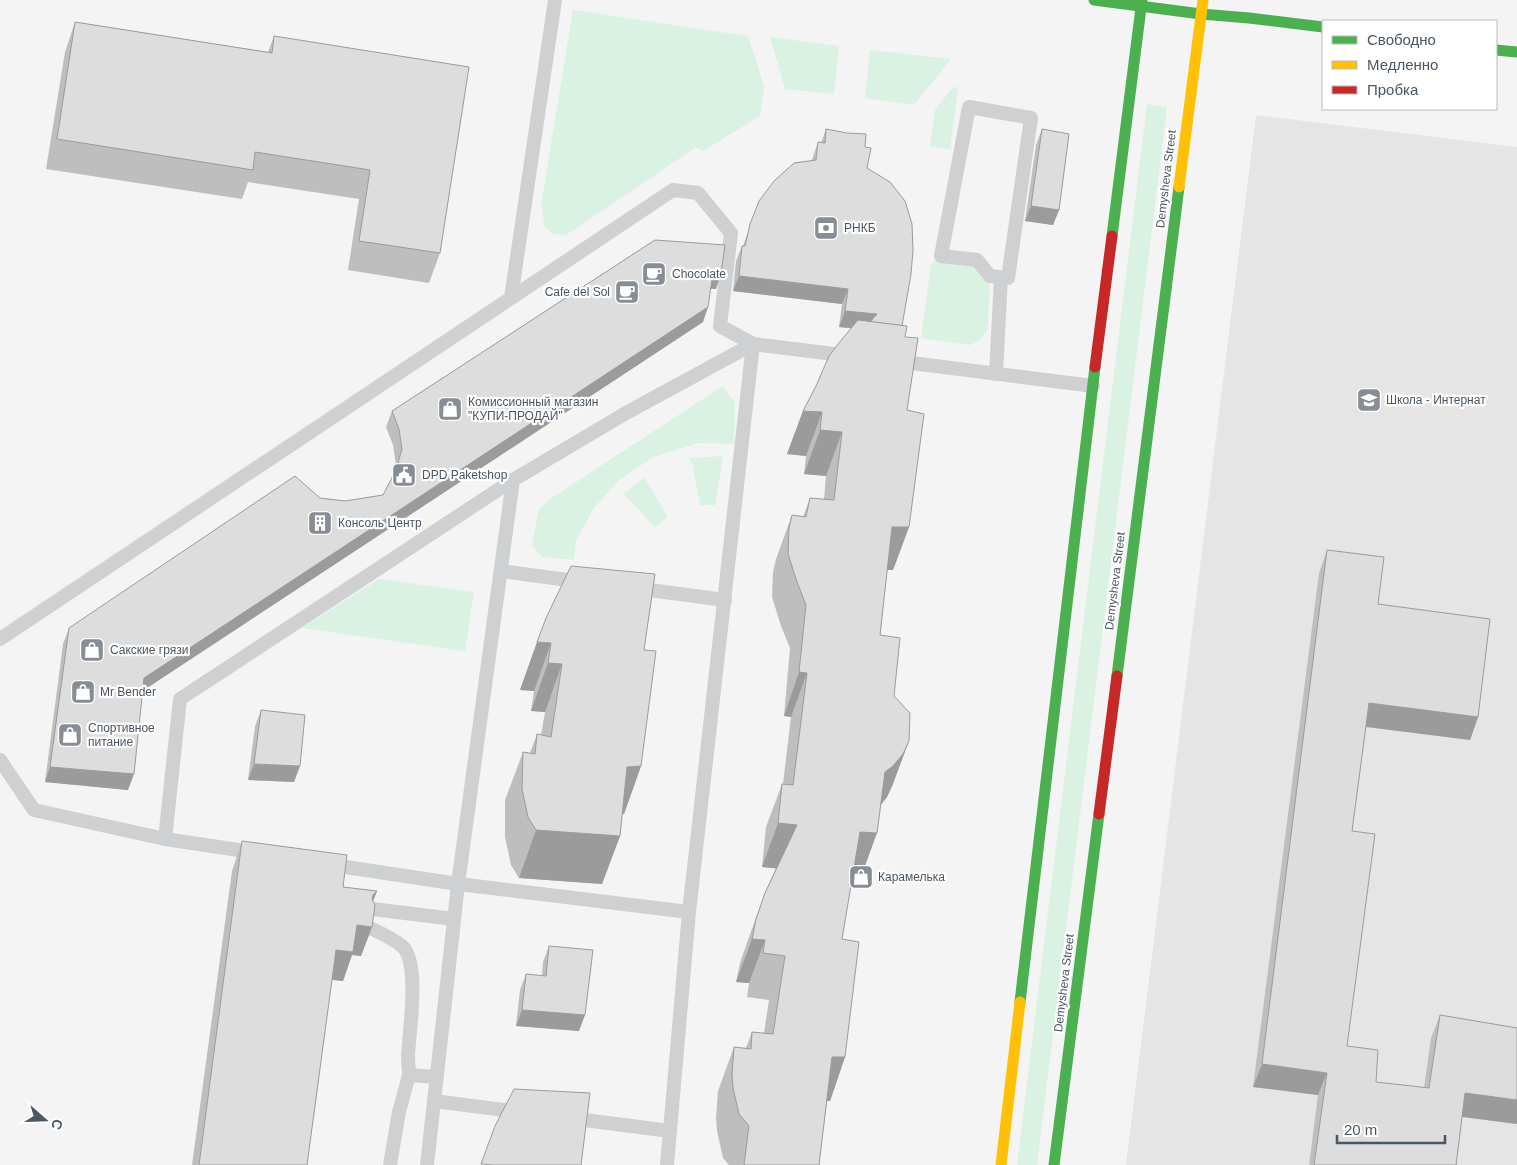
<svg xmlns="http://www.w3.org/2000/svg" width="1517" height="1165" viewBox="0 0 1517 1165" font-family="Arial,sans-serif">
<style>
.education{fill:#e6e5e6}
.green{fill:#d9f2e3}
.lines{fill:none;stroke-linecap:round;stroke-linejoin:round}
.lane{stroke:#ced0d2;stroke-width:14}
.fast{stroke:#4caf50;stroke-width:11}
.slow{stroke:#ffc107;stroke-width:11}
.jam{stroke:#c62828;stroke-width:11}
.wall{fill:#bebebf}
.shaded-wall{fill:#9b9b9b}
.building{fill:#ddddde;stroke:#9b9b9b}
.labels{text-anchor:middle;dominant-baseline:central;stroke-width:4.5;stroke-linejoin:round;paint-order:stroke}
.street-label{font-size:12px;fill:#4a5661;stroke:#fff}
.poi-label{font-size:12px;fill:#4a5661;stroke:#fff;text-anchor:start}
</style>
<rect width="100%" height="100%" fill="#f4f4f4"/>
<polygon class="education" points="1256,115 1517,147 1517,1165 1126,1165"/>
<g class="green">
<polygon points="573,10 748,36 764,86 760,116 703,151 695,148 566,235 554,234 545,227 541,205"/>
<polygon points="770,37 839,46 834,94 785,89"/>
<polygon points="870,50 951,59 914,105 865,98"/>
<polygon points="953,87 958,88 950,149 930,147 935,110"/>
<polygon points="1147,104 1167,107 1037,1165 1017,1165"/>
<polygon points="941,256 977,260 990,276 988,329 980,340 970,345 921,338 931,265"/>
<polygon points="723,386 735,403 734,444 699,443 653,457 619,480 594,508 576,540 574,560 542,557 532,545 539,509 550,499"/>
<polygon points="723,456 715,505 700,505 693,466 689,458"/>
<polygon points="644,477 668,517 655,527 624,494"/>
<polygon points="379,579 474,592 465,651 302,628"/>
</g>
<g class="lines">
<g class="lane">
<polygon points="969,107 1031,118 1008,278 990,276 977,260 941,256"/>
<polyline points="511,298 555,0"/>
<polyline points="896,361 1093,386"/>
<polyline points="996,374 1001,277"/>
<polyline points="501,571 583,582"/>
<polyline points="634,588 725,600"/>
<polyline points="0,639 673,190 698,193 731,233 720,326 753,344 689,912 667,1165"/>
<polyline points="0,760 34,810 165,839 258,853"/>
<polyline points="165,839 180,699 513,480 626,413 753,344 850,356"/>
<polyline points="326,864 458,884 689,912"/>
<polyline points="356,907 454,919"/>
<path d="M370 928C381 933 394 939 403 947 420 964 409 1033 408 1056 408 1063 409 1069 409 1075L436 1077"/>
<polyline points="434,1101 520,1112"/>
<polyline points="569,1118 670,1131"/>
<polyline points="390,1165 399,1112 409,1075"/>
<polyline points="427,1165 458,884 513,480"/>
</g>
<g class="fast">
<polyline points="1094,0 1201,14 1249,18 1323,27"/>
<polyline points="1496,50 1517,52"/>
<polyline points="1112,236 1142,0"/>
<polyline points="1117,676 1179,187"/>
<polyline points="1020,1002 1095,367"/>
<polyline points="1054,1165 1099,814"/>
</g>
<g class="slow">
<polyline points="1179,187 1203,0"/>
<polyline points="1001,1165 1020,1002"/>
</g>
<g class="jam">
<polyline points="1095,367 1112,236"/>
<polyline points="1099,814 1117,676"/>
</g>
</g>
<g class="wall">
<polygon points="75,22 268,52 274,36 440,253 429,283 348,270 359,199 248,182 242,199 46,169 65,52"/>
<polygon points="826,129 865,147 867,168 902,326 905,337 909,527 893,570 887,570 880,635 894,696 893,784 887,797 880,805 861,877 852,876 842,939 845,1057 830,1101 827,1101 819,1165 729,1165 723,1158 717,1131 716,1118 718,1091 734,1047 746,1048 752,1032 764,1033 769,1000 747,997 749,983 736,982 740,963 749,937 765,893 776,868 762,867 766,827 782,784 783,784 791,717 784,716 790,648 781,626 772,597 773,572 776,559 792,515 803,517 810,498 824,499 826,476 804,474 806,456 787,454 803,411 851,328 839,327 842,304 733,291 736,261 742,246 743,246 759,201 812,160 818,142 821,143"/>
<polygon points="1042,129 1059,210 1053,225 1025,221 1036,145"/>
<polygon points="655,240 716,289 711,289 703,322 142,691 128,790 45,782 63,644 69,628 320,498 345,501 383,495 393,476 396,465 393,445 386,427 392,411"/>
<polygon points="1327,550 1378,604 1478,717 1470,740 1366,727 1352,831 1347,1046 1376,1082 1424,1088 1431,1038 1440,1015 1517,1028 1517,1124 1462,1117 1456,1165 1309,1165 1318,1095 1253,1087 1319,573"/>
<polygon points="546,618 644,650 641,766 624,814 622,814 620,836 602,884 519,878 511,865 505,837 505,800 523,752 530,753 537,734 541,735 545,712 531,711 534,691 520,690"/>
<polygon points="261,710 294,782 248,780 255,726"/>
<polygon points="242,841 343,887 377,891 373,901 372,927 361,956 352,955 343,981 332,980 307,1165 192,1165 232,871"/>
<polygon points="549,946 579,1031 516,1026 520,990 526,974 542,976 543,962"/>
</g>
<g class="shaded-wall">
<polygon points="1031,206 1059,210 1053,225 1025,221"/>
<polygon points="713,272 721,274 716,289 707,288"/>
<polygon points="739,276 848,289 842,304 733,291"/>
<polygon points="708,307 703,322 138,694 144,678"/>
<polygon points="845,311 877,314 871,330 839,327"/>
<polygon points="803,411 822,412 806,456 787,454"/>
<polygon points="820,430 842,432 826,476 804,474"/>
<polygon points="892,527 909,527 893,570 877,570"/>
<polygon points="537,642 551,643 534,691 520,690"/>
<polygon points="548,663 562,664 545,712 531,711"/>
<polygon points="799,672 807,673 791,717 784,716"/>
<polygon points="1369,703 1478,717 1470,740 1360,726"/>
<polygon points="909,741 893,784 887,797 877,810 885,772"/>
<polygon points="254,764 300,766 294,782 248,780"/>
<polygon points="641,766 624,814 610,815 627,767"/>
<polygon points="50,767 134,774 128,790 45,782"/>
<polygon points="778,823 797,825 781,869 762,867"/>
<polygon points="536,830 620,836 602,884 519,878"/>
<polygon points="860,832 877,833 861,877 844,875"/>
<polygon points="377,891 366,920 373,895"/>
<polygon points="357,925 372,927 361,956 352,955 343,981 326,979 336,950"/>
<polygon points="752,939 765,940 749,983 736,982"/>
<polygon points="522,1010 585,1015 579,1031 516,1026"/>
<polygon points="832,1057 845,1057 830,1101 816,1101"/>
<polygon points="1262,1064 1327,1073 1318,1095 1253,1087"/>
<polygon points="1465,1093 1517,1100 1517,1124 1456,1116"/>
</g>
<g class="building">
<polygon points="75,22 272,53 274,36 469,67 440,253 359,241 370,170 255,152 253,170 57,139"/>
<polygon points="826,129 847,133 866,134 865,147 871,148 867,168 890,182 905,201 912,224 913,251 911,274 902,326 870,322 877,314 845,311 848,289 739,276 742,246 745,246 750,224 759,201 774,181 794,163 816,160 818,142 825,143"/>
<polygon points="1042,129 1069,134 1059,210 1031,206"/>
<polygon points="655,240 725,245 721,274 713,272 708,307 144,678 134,774 50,767 69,628 295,476 320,498 345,501 383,495 396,470 402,449 399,429 392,411"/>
<polygon points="858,320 907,326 905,337 918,338 907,410 924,414 909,527 892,527 880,635 900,638 894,696 910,713 909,741 903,754 893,766 885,772 877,833 860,832 842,939 859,942 845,1057 832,1057 819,1165 744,1165 749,1126 739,1114 733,1088 732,1074 734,1047 751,1049 752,1032 773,1034 785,956 763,953 765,940 752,939 756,919 765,893 797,825 778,823 782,784 793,785 807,673 799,672 806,605 797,582 788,554 789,528 792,515 806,517 810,498 834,500 842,432 820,430 822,412 803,411 816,386 829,356 838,344"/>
<polygon points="1327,550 1384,557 1378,604 1490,619 1478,717 1369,703 1352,831 1375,834 1347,1046 1378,1050 1376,1082 1429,1088 1440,1015 1517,1028 1517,1100 1465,1093 1456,1165 1314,1165 1327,1073 1262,1064"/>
<polygon points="571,566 655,574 644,650 656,651 641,766 627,767 620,836 536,830 528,817 522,789 523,752 535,754 537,734 551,737 562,664 548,663 551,643 537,642 546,618"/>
<polygon points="261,710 305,715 300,766 254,764"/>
<polygon points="242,841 347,855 343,887 377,891 373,895 372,899 375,905 372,927 357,925 353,952 336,950 307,1165 199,1165"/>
<polygon points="549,946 593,950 585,1015 522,1010 526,974 546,976"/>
<polygon points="514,1089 590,1093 581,1165 493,1165 481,1164 495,1126"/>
</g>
<defs>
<symbol id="bank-square" viewBox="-11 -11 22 22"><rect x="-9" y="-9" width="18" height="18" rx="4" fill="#868d94" stroke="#fff"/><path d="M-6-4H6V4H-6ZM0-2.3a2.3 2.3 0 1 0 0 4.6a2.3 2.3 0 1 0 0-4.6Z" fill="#fff"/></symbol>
<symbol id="cafe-square" viewBox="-11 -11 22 22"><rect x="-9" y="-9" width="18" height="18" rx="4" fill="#868d94" stroke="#fff"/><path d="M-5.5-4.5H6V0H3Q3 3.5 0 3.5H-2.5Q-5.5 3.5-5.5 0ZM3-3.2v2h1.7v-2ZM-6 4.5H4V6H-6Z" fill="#fff"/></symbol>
<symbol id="school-square" viewBox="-11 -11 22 22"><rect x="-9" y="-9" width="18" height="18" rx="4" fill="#868d94" stroke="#fff"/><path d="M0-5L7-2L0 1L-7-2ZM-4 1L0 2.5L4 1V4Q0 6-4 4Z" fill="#fff"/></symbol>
<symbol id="shop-square" viewBox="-11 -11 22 22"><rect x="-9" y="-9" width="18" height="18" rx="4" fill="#868d94" stroke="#fff"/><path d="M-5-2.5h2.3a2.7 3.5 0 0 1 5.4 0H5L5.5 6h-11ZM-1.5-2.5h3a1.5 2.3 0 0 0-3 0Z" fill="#fff"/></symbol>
<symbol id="civic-square" viewBox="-11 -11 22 22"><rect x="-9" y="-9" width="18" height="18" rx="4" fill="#868d94" stroke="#fff"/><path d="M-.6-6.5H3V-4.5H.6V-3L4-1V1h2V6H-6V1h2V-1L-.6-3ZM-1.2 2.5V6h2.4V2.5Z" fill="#fff"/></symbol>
<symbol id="building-square" viewBox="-11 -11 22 22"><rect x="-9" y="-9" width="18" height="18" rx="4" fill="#868d94" stroke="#fff"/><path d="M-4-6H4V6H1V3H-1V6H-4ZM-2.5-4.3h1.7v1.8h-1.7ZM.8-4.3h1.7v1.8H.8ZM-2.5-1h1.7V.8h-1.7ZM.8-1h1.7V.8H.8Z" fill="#fff"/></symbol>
</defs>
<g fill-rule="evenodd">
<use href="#bank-square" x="812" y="214" width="28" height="28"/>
<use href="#cafe-square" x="640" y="260" width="28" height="28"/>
<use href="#cafe-square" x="613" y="278" width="28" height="28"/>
<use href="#school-square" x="1355" y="386" width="28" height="28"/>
<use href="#shop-square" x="436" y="395" width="28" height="28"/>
<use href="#civic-square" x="390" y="461" width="28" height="28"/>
<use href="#building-square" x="306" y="509" width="28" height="28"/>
<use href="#shop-square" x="78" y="636" width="28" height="28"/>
<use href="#shop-square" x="69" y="678" width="28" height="28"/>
<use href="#shop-square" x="56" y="721" width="28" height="28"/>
<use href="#shop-square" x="847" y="863" width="28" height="28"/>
</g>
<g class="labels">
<g class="street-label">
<text transform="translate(1166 179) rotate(-83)">Demysheva Street</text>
<text transform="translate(1115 581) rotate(-83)">Demysheva Street</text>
<text transform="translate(1064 983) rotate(-83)">Demysheva Street</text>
</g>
<g class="poi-label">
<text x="844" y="228">РНКБ</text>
<text x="672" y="274">Chocolate</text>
<text x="610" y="292" text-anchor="end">Cafe del Sol</text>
<text x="1386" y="400">Школа - Интернат</text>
<text x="468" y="402">Комиссионный магазин<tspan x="468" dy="14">"КУПИ-ПРОДАЙ"</tspan></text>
<text x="422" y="475">DPD Paketshop</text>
<text x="338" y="523">Консоль Центр</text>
<text x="110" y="650">Сакские грязи</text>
<text x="100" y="692">Mr Bender</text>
<text x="88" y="728">Спортивное<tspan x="88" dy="14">питание</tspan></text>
<text x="878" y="877">Карамелька</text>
</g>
</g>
<rect x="1322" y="20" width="175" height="90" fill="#ffffff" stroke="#b7bbc0"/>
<rect x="1332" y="36" width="25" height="8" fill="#4caf50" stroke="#b7bbc0"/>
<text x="1367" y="45" font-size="15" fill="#4a5661">Свободно</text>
<rect x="1332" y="61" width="25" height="8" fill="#ffc107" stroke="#b7bbc0"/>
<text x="1367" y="70" font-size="15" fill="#4a5661">Медленно</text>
<rect x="1332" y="86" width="25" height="8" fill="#c62828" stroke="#b7bbc0"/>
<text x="1367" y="95" font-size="15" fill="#4a5661">Пробка</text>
<g transform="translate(45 1120) rotate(110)" stroke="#ffffff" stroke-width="4" paint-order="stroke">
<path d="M0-4L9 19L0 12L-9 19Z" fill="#4a5661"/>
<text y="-8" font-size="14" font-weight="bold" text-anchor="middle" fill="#4a5661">С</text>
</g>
<path d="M1337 1135v8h108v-8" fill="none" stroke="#4a5661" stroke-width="2.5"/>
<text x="1344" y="1135" font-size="15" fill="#4a5661" stroke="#ffffff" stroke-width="4" paint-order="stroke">20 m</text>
</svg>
